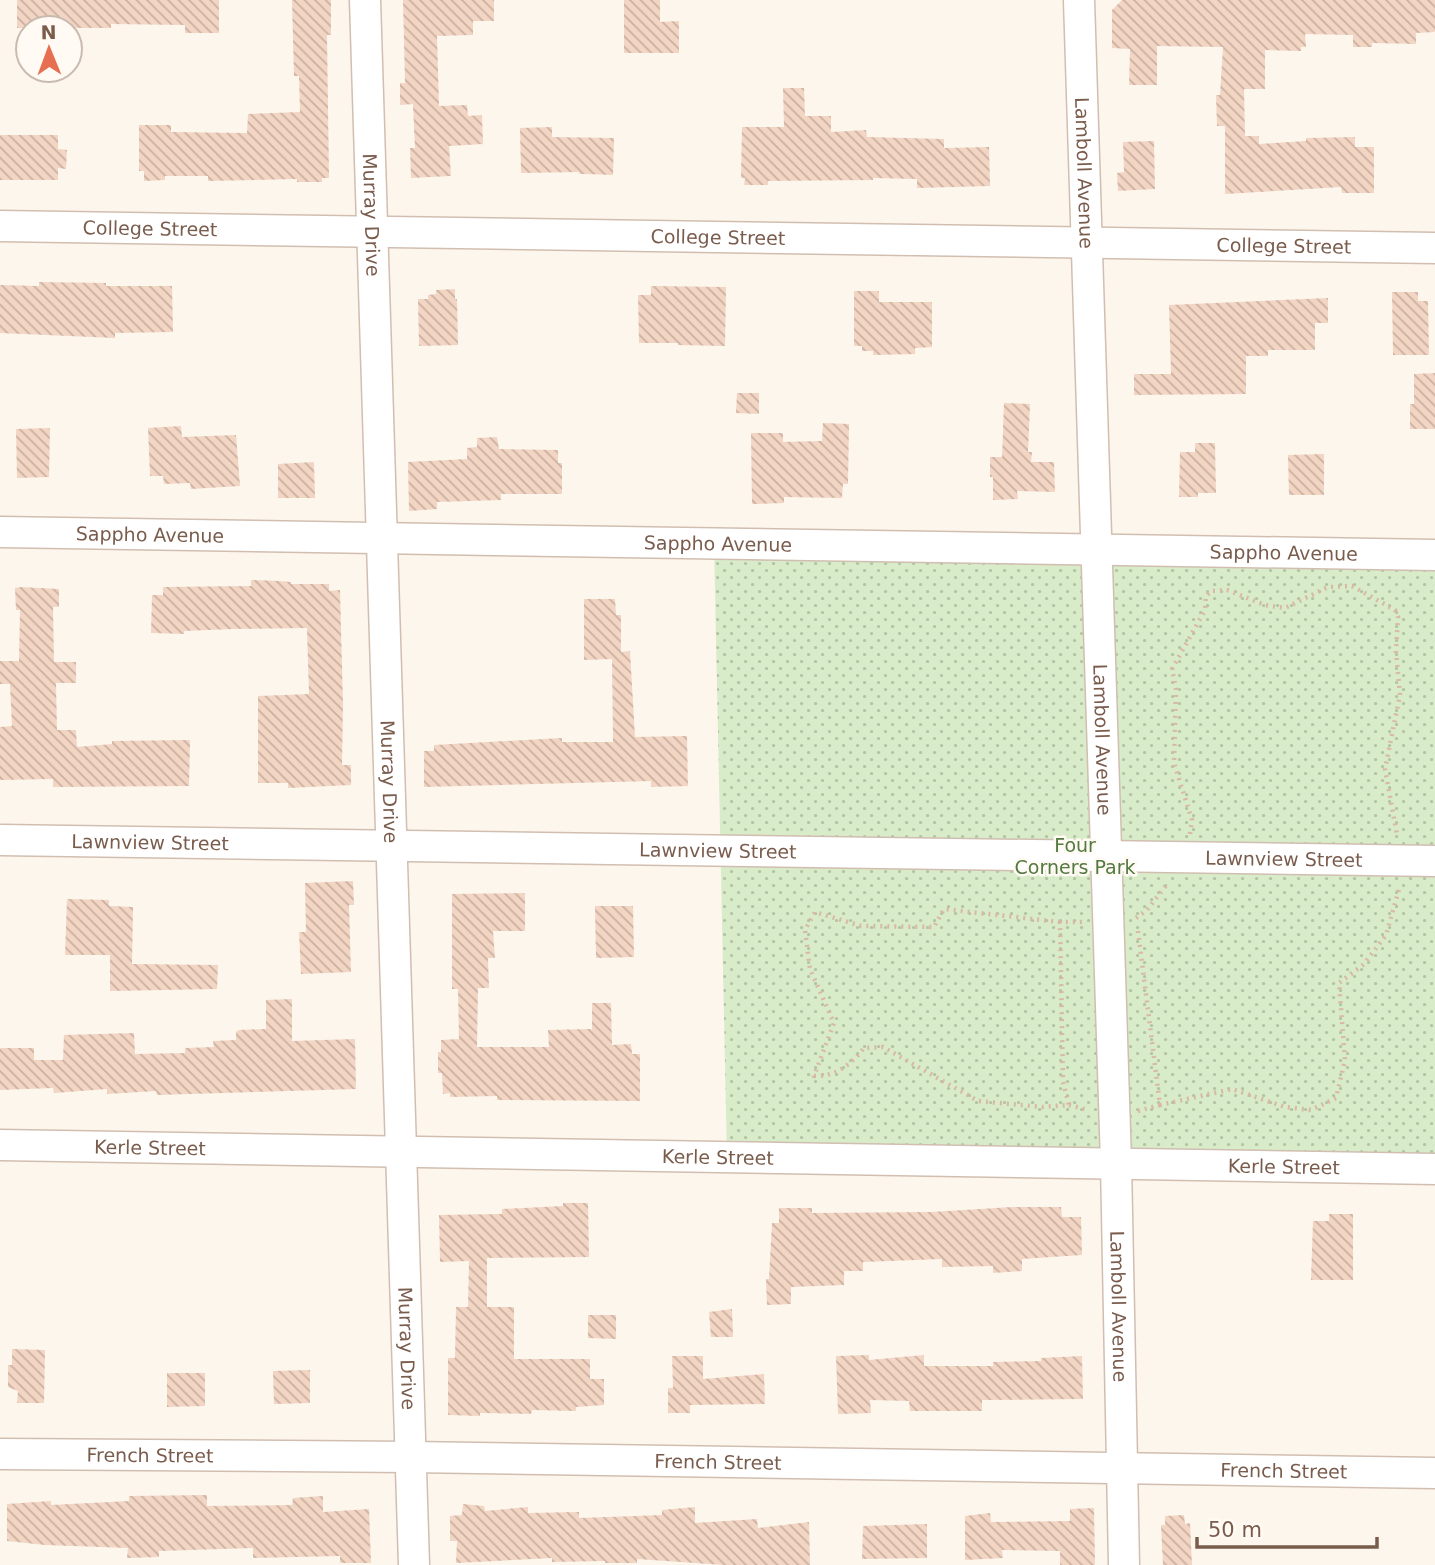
<svg xmlns="http://www.w3.org/2000/svg" width="1435" height="1565" viewBox="0 0 1435 1565" font-family="'DejaVu Sans',sans-serif">
<style>
.park{fill:url(#park-dots)}
.building{fill:url(#building-back-hatch)}
.lines{fill:none;stroke-linecap:round;stroke-linejoin:round}
.minor-casing{stroke:#d1beb0;stroke-width:33}
.path{stroke:#d9b8a5;stroke-width:4.5;stroke-dasharray:2 5;stroke-linecap:butt}
.minor{stroke:#fff;stroke-width:30}
.labels{text-anchor:middle;dominant-baseline:central;stroke-width:5;stroke-linejoin:round;paint-order:stroke}
.street-label{font-size:19px;fill:#7a5c4d;stroke:#fffaf3}
.park-label{font-size:19px;fill:#537a41;stroke:#fffaf3}
</style>
<defs>
<pattern id="park-dots" width="8" height="8" patternUnits="userSpaceOnUse" patternTransform="scale(1.75)"><rect width="8" height="8" fill="#d8ecc9"/><path d="M2 2h.1M6 6h.1" fill="none" stroke="#b4c2a5" stroke-width="1.8" stroke-linecap="round"/></pattern>
<pattern id="building-back-hatch" width="6" height="6" patternUnits="userSpaceOnUse" patternTransform="scale(1.75)"><rect width="6" height="6" fill="#f3d5c3"/><path d="M-1 5l2 2M0 0l6 6M5-1l2 2" fill="none" stroke="#cab0a1"/></pattern>
</defs>
<rect width="100%" height="100%" fill="#fdf6ec"/>
<polygon class="park" points="714,543 1435,555 1435,1169 727,1158"/>
<g class="building">
<polygon points="17,0 219,0 219,33 185,33 185,25 111,24 111,28 17,28"/>
<polygon points="292,0 331,0 331,35 327,35 329,178 322,178 322,182 297,182 297,179 208,181 208,176 165,176 165,180 144,181 144,171 139,171 139,125 171,125 171,132 247,133 248,114 300,112 299,76 294,76"/>
<polygon points="403,0 494,0 494,21 473,21 473,35 437,36 439,106 467,105 468,116 482,115 483,144 449,146 451,176 411,178 410,148 415,148 413,104 400,105 400,83 405,83"/>
<polygon points="624,0 660,0 660,22 679,21 679,53 624,53"/>
<polygon points="1122,0 1435,0 1435,32 1416,33 1416,44 1372,43 1372,47 1353,47 1353,35 1305,34 1306,47 1301,47 1301,51 1265,50 1265,89 1244,89 1245,136 1259,136 1259,144 1306,141 1306,138 1355,137 1355,147 1374,147 1374,193 1342,193 1341,187 1225,194 1225,126 1217,126 1216,95 1220,95 1223,47 1157,46 1157,85 1129,85 1130,49 1112,48 1112,10"/>
<polygon points="783,88 804,88 805,116 831,116 831,132 866,130 867,137 944,139 944,148 989,147 990,186 917,188 917,179 873,178 873,180 768,181 768,185 744,185 745,178 741,178 742,127 784,127"/>
<polygon points="552,127 552,137 614,138 613,175 586,174 579,174 579,172 521,173 520,128"/>
<polygon points="0,135 58,135 58,149 67,150 66,169 58,168 58,180 0,180"/>
<polygon points="1154,141 1155,189 1118,191 1117,173 1124,172 1123,142"/>
<polygon points="39,282 106,283 106,286 172,286 173,332 115,333 115,338 0,333 0,285 39,286"/>
<polygon points="651,286 726,287 725,346 678,345 678,343 639,343 638,295 651,295"/>
<polygon points="455,289 455,299 457,299 458,345 419,346 418,299 428,299 428,295 436,294 436,290"/>
<polygon points="854,291 879,291 879,302 932,302 932,347 915,348 915,354 873,355 873,351 862,351 862,346 854,346"/>
<polygon points="1392,292 1418,292 1418,301 1428,301 1429,355 1393,355"/>
<polygon points="1328,298 1328,323 1315,323 1315,350 1268,350 1268,356 1246,356 1246,394 1134,395 1134,374 1171,374 1169,305"/>
<polygon points="1435,373 1435,429 1410,429 1410,404 1414,404 1414,374"/>
<polygon points="737,393 759,393 759,414 736,413"/>
<polygon points="1004,403 1030,404 1028,452 1032,452 1031,462 1054,462 1055,492 1017,491 1018,499 993,500 993,477 990,477 990,457 1002,457"/>
<polygon points="823,423 849,424 848,484 843,484 842,498 784,497 784,503 752,504 751,433 783,433 783,442 822,441"/>
<polygon points="181,426 182,437 236,435 240,486 191,489 190,483 164,484 163,476 150,476 148,428"/>
<polygon points="50,428 49,477 17,478 16,429"/>
<polygon points="497,437 499,449 558,450 558,463 562,463 562,494 501,494 501,500 437,502 437,509 409,511 408,462 467,459 467,448 477,447 477,438"/>
<polygon points="1195,443 1215,443 1216,493 1198,493 1198,497 1179,497 1180,452 1195,452"/>
<polygon points="1324,454 1324,495 1289,495 1288,455"/>
<polygon points="314,462 315,498 278,498 278,464"/>
<polygon points="251,580 279,581 291,582 291,584 329,584 329,591 340,590 343,704 342,765 351,765 351,785 288,788 288,783 258,783 258,696 309,694 307,628 233,629 184,631 184,634 151,633 152,595 163,595 163,587 251,586"/>
<polygon points="21,587 59,589 59,607 53,607 54,662 76,662 76,683 56,683 57,730 76,730 77,747 112,744 112,741 190,740 189,786 53,787 53,779 0,780 0,727 12,726 10,684 0,684 0,661 19,661 20,610 16,610 15,588"/>
<polygon points="584,599 615,599 616,615 621,615 621,652 630,651 635,737 687,736 688,786 651,787 651,781 424,787 424,751 434,751 434,745 562,738 562,742 613,742 612,659 584,660"/>
<polygon points="353,881 354,905 349,905 351,972 301,974 299,932 306,932 305,883"/>
<polygon points="525,893 525,931 493,931 495,958 488,958 489,988 478,988 477,1047 549,1047 548,1030 592,1029 592,1003 611,1003 612,1045 631,1044 632,1054 640,1054 640,1101 497,1100 497,1096 450,1097 450,1093 443,1094 442,1073 438,1073 438,1052 441,1052 441,1040 459,1039 458,989 452,989 452,894"/>
<polygon points="67,899 109,900 109,906 133,907 132,964 218,965 217,989 110,991 110,955 65,955"/>
<polygon points="595,906 633,906 634,957 596,958"/>
<polygon points="292,999 292,1041 355,1039 356,1089 157,1095 156,1091 107,1094 107,1089 54,1093 53,1088 0,1090 0,1048 34,1048 34,1060 63,1060 64,1035 134,1033 135,1054 185,1053 185,1048 214,1047 213,1041 236,1040 236,1032 239,1030 266,1029 266,1000"/>
<polygon points="563,1203 588,1203 589,1257 487,1258 487,1307 514,1307 514,1359 590,1359 590,1379 604,1379 604,1405 576,1407 576,1411 532,1410 531,1414 480,1413 480,1416 448,1415 448,1358 455,1358 456,1307 468,1307 469,1261 440,1262 439,1215 502,1214 502,1209 563,1206"/>
<polygon points="1012,1207 1061,1207 1062,1217 1081,1217 1082,1255 1022,1259 1022,1271 993,1273 993,1266 942,1267 942,1259 863,1262 863,1271 844,1271 844,1285 791,1287 791,1304 767,1305 766,1279 769,1279 772,1223 779,1223 779,1208 812,1208 812,1213 932,1212"/>
<polygon points="1329,1214 1353,1214 1353,1280 1311,1280 1313,1221 1329,1221"/>
<polygon points="732,1309 733,1337 711,1337 709,1312"/>
<polygon points="588,1315 616,1315 616,1339 588,1338"/>
<polygon points="12,1349 45,1350 44,1403 17,1403 18,1391 8,1387 8,1365 12,1365"/>
<polygon points="869,1355 869,1360 924,1355 924,1366 993,1366 993,1362 1041,1361 1041,1358 1082,1356 1083,1399 982,1400 982,1411 910,1411 909,1401 870,1400 871,1413 838,1414 836,1356"/>
<polygon points="672,1356 703,1356 703,1379 764,1374 765,1404 690,1405 690,1413 668,1413 668,1388 673,1388"/>
<polygon points="310,1370 310,1403 274,1404 273,1371"/>
<polygon points="167,1373 205,1373 205,1406 167,1407"/>
<polygon points="207,1495 207,1506 292,1505 293,1498 323,1496 323,1512 369,1509 371,1563 340,1563 340,1556 253,1558 253,1548 159,1551 159,1557 127,1558 128,1548 45,1545 7,1541 7,1504 51,1501 51,1505 129,1501 129,1496"/>
<polygon points="463,1504 484,1506 485,1511 528,1507 528,1513 579,1512 579,1518 662,1515 662,1510 695,1507 695,1523 757,1519 758,1528 809,1522 810,1565 724,1565 637,1559 637,1563 605,1563 605,1561 552,1562 552,1558 456,1563 457,1541 450,1541 450,1516 462,1515"/>
<polygon points="1094,1508 1095,1565 1060,1565 1060,1551 1002,1550 1003,1558 965,1560 965,1516 990,1513 991,1522 1070,1521 1070,1509"/>
<polygon points="1184,1515 1185,1524 1190,1523 1192,1565 1163,1565 1161,1525 1165,1525 1165,1516"/>
<polygon points="927,1524 927,1558 862,1559 863,1526"/>
</g>
<g class="lines">
<defs>
<g id="minor">
<path id="s1" d="M365 0 414 1565"/>
<path id="s2" d="M1079 0 1116 1163 1124 1565"/>
<path id="s3" d="M0 226 1435 248"/>
<path id="s4" d="M0 532 1435 555"/>
<path id="s5" d="M0 840 1435 861"/>
<path id="s6" d="M0 1145 1435 1169"/>
<path id="s7" d="M0 1454 410 1457 1435 1473"/>
</g>
</defs>
<use href="#minor" class="minor-casing"/>
<g class="path">
<polyline points="1190,834 1192,820 1174,763 1176,689 1172,669 1205,610 1206,596 1211,591 1227,590 1265,605 1285,608 1328,587 1352,586 1395,610 1398,617 1396,652 1400,695 1385,769 1397,835"/>
<polyline points="1136,918 1147,910 1168,883"/>
<path d="M1060 922 944 909 934 927 861 926 815 912 805 930 810 969 834 1023 814 1076C836 1077 851 1064 864 1048L883 1047 978 1101 1042 1107 1069 1105 1063 1082 1060 922H1083"/>
<polyline points="1138,931 1160,1105 1232,1089 1285,1107 1311,1110 1336,1098 1345,1060 1339,983 1364,964 1386,935 1400,886"/>
<polyline points="1069,1105 1088,1110"/>
<polyline points="1138,1111 1160,1105"/>
</g>
<use href="#minor" class="minor"/>
</g>
<g class="labels">
<g class="street-label">
<text stroke="none"><textPath href="#s2" startOffset="173">Lamboll Avenue</textPath></text>
<text stroke="none"><textPath href="#s1" startOffset="215">Murray Drive</textPath></text>
<text stroke="none"><textPath href="#s3" startOffset="150">College Street</textPath></text>
<text stroke="none"><textPath href="#s3" startOffset="718">College Street</textPath></text>
<text stroke="none"><textPath href="#s3" startOffset="1284">College Street</textPath></text>
<text stroke="none"><textPath href="#s4" startOffset="150">Sappho Avenue</textPath></text>
<text stroke="none"><textPath href="#s4" startOffset="718">Sappho Avenue</textPath></text>
<text stroke="none"><textPath href="#s4" startOffset="1284">Sappho Avenue</textPath></text>
<text stroke="none"><textPath href="#s2" startOffset="740">Lamboll Avenue</textPath></text>
<text stroke="none"><textPath href="#s1" startOffset="782">Murray Drive</textPath></text>
<text stroke="none"><textPath href="#s5" startOffset="150">Lawnview Street</textPath></text>
<text stroke="none"><textPath href="#s5" startOffset="718">Lawnview Street</textPath></text>
<text stroke="none"><textPath href="#s5" startOffset="1284">Lawnview Street</textPath></text>
<text stroke="none"><textPath href="#s6" startOffset="150">Kerle Street</textPath></text>
<text stroke="none"><textPath href="#s6" startOffset="718">Kerle Street</textPath></text>
<text stroke="none"><textPath href="#s6" startOffset="1284">Kerle Street</textPath></text>
<text stroke="none"><textPath href="#s2" startOffset="1307">Lamboll Avenue</textPath></text>
<text stroke="none"><textPath href="#s1" startOffset="1349">Murray Drive</textPath></text>
<text stroke="none"><textPath href="#s7" startOffset="150">French Street</textPath></text>
<text stroke="none"><textPath href="#s7" startOffset="718">French Street</textPath></text>
<text stroke="none"><textPath href="#s7" startOffset="1284">French Street</textPath></text>
</g>
<g class="park-label">
<text x="1075" y="845">Four<tspan x="1075" dy="22">Corners Park</tspan></text>
</g>
</g>
<g transform="translate(49 49) rotate(359)"><circle r="33" fill="#fffaf3" stroke="#cabbb1" stroke-width="2"/>
<path d="M0-5L12 26L0 18L-12 26Z" fill="#e76f51"/>
<text y="-10" font-size="19" font-weight="bold" text-anchor="middle" fill="#7a5c4d">N</text>
</g>
<path d="M1197 1537v10h180v-10" fill="none" stroke="#7a5c4d" stroke-width="3.5"/>
<text x="1208" y="1537" font-size="21" fill="#7a5c4d" stroke="#fffaf3" stroke-width="5" paint-order="stroke">50 m</text>
</svg>
